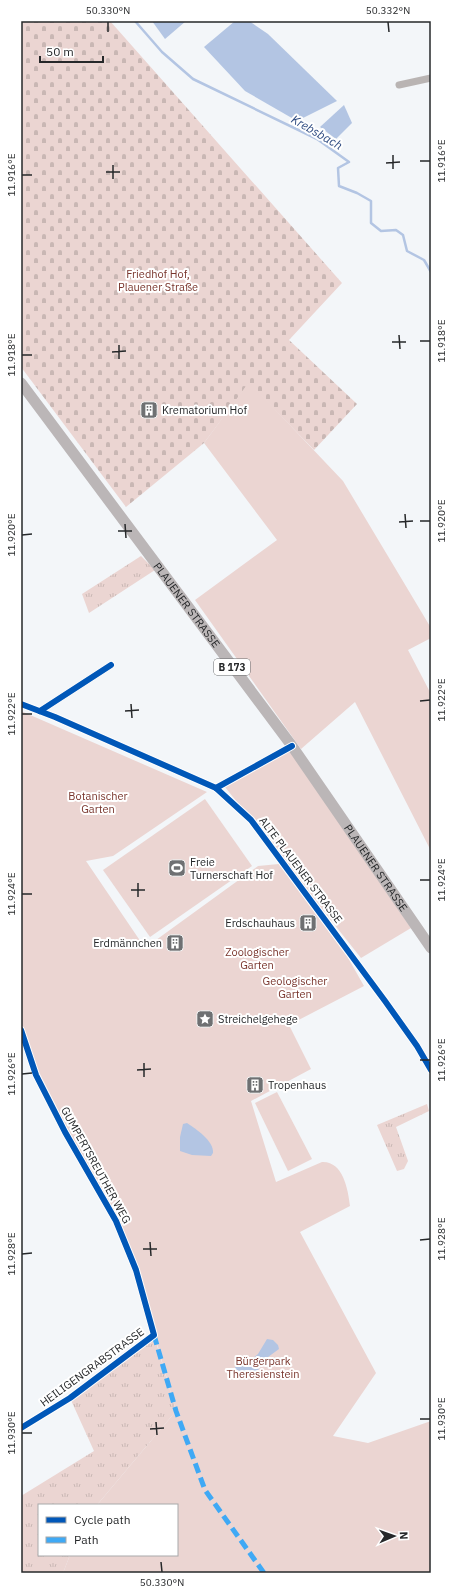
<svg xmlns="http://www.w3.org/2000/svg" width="452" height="1594" viewBox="0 0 452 1594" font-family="'IBM Plex Sans',sans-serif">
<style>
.grass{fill:url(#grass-tufts)}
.cemetery{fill:url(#cemetery-stones)}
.green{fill:#ebd5d2}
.water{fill:#b3c5e3}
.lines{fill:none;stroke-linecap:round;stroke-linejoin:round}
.stream{stroke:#b3c5e3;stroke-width:2.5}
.street{stroke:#b9b4b3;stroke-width:7}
.primary{stroke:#bbb6b7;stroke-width:11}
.quiet{stroke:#3fa9f5;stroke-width:5;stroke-dasharray:10 5;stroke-linecap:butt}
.cycleway-casing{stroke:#fff;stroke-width:8}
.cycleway{stroke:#0057b8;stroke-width:6}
.ticks{fill:none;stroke:#26282a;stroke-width:1.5}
.labels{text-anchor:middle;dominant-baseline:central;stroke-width:4;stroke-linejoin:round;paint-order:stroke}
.shield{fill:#fff;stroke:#67686a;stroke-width:1}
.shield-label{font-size:10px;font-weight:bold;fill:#26282a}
.park-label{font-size:11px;fill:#79352c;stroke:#fff}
.poi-label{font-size:11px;fill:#26282a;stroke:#fff;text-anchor:start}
.street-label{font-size:11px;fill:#26282a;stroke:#fff}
.water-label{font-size:12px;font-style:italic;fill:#2d4a80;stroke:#fff}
.neatline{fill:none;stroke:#26282a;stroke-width:1.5}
.ticks-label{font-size:10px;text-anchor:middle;fill:#26282a}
</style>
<defs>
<pattern id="grass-tufts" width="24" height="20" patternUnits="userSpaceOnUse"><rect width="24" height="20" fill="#ebd5d2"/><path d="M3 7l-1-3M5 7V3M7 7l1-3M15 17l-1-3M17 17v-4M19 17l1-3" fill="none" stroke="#c9b7b4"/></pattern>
<pattern id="cemetery-stones" width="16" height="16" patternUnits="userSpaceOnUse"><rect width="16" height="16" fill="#ebd5d2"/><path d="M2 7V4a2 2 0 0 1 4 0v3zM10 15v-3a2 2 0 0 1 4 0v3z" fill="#c9b7b4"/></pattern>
</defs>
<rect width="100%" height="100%" fill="#f3f6f9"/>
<g class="grass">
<polygon points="141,556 155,570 89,613 82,594"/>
<polygon points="427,1104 429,1111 396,1127 408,1161 404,1169 397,1171 377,1125"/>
<polygon points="154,1335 176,1411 97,1505 39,1505 39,1555 70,1555 63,1573 21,1573 21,1496 94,1451 70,1398"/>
</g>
<polygon class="cemetery" points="21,21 110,21 342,283 289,340 357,404 314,450 249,383 204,443 126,507 21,367"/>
<g class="green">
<polygon points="249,382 343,481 431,628 431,638 408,650 431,694 431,851 355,702 301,749 195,600 277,540 204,443"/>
<path d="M21 711 207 792 113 856 86 861 145 948 258 866 279 864 347 956 364 986 289 1025 311 1069 251 1101 276 1182 322 1162C343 1161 348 1189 350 1206L300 1232 376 1373 333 1436 368 1443 431 1421V1573H63L70 1555H177V1505H97L176 1411 136 1270 116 1221 36 1075 21 1030Z"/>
<polygon points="290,751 411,928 361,958 225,787"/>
<polygon points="205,799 252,866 150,937 103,870"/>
<polygon points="277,1092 312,1159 288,1171 255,1103"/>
</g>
<g class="water">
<polygon points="152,21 186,21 165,39"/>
<polygon points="235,21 249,21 268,34 337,101 297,121 245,91 204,47"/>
<polygon points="344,105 352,123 336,139 320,127"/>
<path d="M187 1123C196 1129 214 1141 213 1153L211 1156 192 1155 180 1151V1137L183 1124Z"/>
<polygon points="267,1339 273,1340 278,1345 279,1349 264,1360 257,1372 243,1373 235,1369 236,1361 252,1359 258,1354"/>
</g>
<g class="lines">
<polyline class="stream" points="135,21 162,52 193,79 317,139 349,162 338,168 339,186 357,193 371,201 371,223 381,231 396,230 403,235 407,251 424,260 431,272"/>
<g class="street">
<polyline points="399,85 431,78"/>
<polyline points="21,704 55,717 216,788 251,820 385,1001 417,1046 431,1070"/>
<polyline points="40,711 111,665"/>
<polyline points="216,788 292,746"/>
<polyline points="21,1030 36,1075 65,1132 116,1221 136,1270 154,1335 70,1398 21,1428"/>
</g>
<path class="primary" id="s1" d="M21 383 292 746 431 948"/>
<polyline class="quiet" points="154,1335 176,1411 205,1490 264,1573"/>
<defs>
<g id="cycleway">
<polyline points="21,704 55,717 216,788 251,820 385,1001 417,1046 431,1070"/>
<polyline points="40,711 111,665"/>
<polyline points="216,788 292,746"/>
<polyline points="21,1030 36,1075 65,1132 116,1221 136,1270 154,1335 70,1398 21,1428"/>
</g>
</defs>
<use href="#cycleway" class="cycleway-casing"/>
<use href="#cycleway" class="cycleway"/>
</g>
<path class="ticks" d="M108 22V32M388 22 389 32M393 155V169M420 161H430M386 163 400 162M113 165V179M106 172H120M22 175H32M399 335 400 349M420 341H430M392 342H406M119 345V359M112 352 126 351M22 355H32M405 514 406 528M420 521H430M399 522 413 521M125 524 126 538M118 531H132M22 535 32 534M420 701 430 700M131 704 132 718M125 711 139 710M22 714H32M420 880H430M138 883V897M131 890H145M22 894H32M420 1060H430M144 1063V1077M137 1070 151 1069M22 1074 32 1073M420 1240 430 1239M150 1242 151 1256M143 1249H157M22 1254 32 1253M420 1419H430M156 1422 157 1435M150 1429 164 1428M22 1433H32M161 1562 162 1572"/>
<defs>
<symbol id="building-square" viewBox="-11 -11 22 22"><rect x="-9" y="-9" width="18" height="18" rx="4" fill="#6e7072" stroke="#fff"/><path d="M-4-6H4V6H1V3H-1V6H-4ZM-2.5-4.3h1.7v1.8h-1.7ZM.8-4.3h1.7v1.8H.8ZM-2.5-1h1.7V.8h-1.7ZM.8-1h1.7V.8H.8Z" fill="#fff"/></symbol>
<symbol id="stadium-square" viewBox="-11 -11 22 22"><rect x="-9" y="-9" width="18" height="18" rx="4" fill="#6e7072" stroke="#fff"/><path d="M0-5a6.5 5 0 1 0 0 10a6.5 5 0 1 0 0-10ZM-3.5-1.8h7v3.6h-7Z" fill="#fff"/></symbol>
<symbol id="sight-square" viewBox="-11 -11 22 22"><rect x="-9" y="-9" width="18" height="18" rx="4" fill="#6e7072" stroke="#fff"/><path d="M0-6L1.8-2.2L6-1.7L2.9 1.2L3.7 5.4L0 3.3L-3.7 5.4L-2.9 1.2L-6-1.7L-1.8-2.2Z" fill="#fff"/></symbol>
</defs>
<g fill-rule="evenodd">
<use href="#building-square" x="139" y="400" width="20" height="20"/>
<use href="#stadium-square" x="167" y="858" width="20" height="20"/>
<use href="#building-square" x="298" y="913" width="20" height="20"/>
<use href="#building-square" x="165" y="933" width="20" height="20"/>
<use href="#sight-square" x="195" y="1009" width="20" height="20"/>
<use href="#building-square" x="245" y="1075" width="20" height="20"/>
</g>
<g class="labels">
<rect class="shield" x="214" y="659" width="36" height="16" rx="3"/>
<g class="shield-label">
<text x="232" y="667">B 173</text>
</g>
<g class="park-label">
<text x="158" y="274">Friedhof Hof,<tspan x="158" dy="13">Plauener Straße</tspan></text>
<text x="98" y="796">Botanischer<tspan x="98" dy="13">Garten</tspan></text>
<text x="257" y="952">Zoologischer<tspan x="257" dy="13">Garten</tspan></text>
<text x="295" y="981">Geologischer<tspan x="295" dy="13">Garten</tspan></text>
<text x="263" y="1361">Bürgerpark<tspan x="263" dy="13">Theresienstein</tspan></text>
</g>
<g class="poi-label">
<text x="162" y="410">Krematorium Hof</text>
<text x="190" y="862">Freie<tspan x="190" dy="13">Turnerschaft Hof</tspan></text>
<text x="295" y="923" text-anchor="end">Erdschauhaus</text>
<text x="162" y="943" text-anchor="end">Erdmännchen</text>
<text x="218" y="1019">Streichelgehege</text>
<text x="268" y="1085">Tropenhaus</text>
</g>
<g class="street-label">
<text stroke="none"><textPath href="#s1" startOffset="277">PLAUENER STRASSE</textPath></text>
<text stroke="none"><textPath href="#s1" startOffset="601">PLAUENER STRASSE</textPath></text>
<text transform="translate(301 870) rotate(53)">ALTE PLAUENER STRASSE</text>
<text transform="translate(96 1165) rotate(61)">GUMPERTSREUTHER WEG</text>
<text transform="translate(92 1367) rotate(-36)">HEILIGENGRABSTRASSE</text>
</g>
<g class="water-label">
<text transform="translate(317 132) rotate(30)">Krebsbach</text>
</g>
</g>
<rect width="452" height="1594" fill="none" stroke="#ffffff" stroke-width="44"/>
<rect x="38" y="1504" width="140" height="52" fill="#ffffff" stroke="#a8a9aa"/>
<rect x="46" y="1517" width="20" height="6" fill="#0057b8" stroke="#a8a9aa"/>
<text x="74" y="1524" font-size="12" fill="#26282a">Cycle path</text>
<rect x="46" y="1537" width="20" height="6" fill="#3fa9f5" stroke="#a8a9aa"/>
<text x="74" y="1544" font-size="12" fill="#26282a">Path</text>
<g transform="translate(394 1536) rotate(88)" stroke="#ffffff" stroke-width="3" paint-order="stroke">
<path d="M0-3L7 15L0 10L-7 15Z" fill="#26282a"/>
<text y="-6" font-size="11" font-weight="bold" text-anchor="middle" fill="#26282a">N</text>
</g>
<path d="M40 56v6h63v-6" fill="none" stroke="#26282a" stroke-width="2"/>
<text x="46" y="56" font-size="12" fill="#26282a" stroke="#ffffff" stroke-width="3" paint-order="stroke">50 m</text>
<rect x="22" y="22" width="408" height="1550" class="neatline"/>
<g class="ticks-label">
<text x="108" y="14">50.330°N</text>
<text x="388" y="14">50.332°N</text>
<text transform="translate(441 161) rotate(-90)" y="4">11.916°E</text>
<text transform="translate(11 175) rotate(-90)" y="4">11.916°E</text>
<text transform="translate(441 341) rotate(-90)" y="4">11.918°E</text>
<text transform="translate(11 355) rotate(-90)" y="4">11.918°E</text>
<text transform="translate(441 521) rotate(-90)" y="4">11.920°E</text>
<text transform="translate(11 535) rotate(-90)" y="4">11.920°E</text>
<text transform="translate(441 700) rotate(-90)" y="4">11.922°E</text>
<text transform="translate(11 714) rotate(-90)" y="4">11.922°E</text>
<text transform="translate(441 880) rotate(-90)" y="4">11.924°E</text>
<text transform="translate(11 894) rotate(-90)" y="4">11.924°E</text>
<text transform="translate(441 1060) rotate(-90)" y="4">11.926°E</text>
<text transform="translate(11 1074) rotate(-90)" y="4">11.926°E</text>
<text transform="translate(441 1239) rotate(-90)" y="4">11.928°E</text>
<text transform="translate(11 1254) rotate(-90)" y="4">11.928°E</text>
<text transform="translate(441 1419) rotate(-90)" y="4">11.930°E</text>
<text transform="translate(11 1433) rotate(-90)" y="4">11.930°E</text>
<text x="162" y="1586">50.330°N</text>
</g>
</svg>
